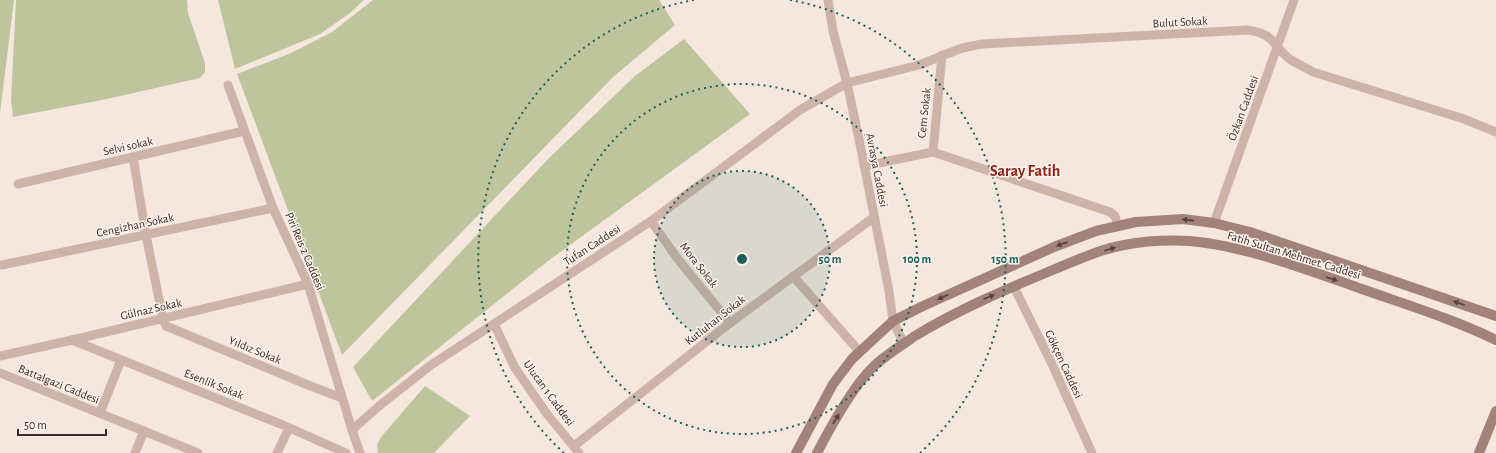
<svg xmlns="http://www.w3.org/2000/svg" width="1496" height="453" viewBox="0 0 1496 453" font-family="'Alegreya Sans',sans-serif">
<style>
.grass{fill:#bec59c}
.lines{fill:none;stroke-linecap:round;stroke-linejoin:round}
.street{stroke:#ceb4a8;stroke-width:9}
.secondary{stroke:#a28279;stroke-width:10}
.oneway{fill:#54423d}
.ring{fill:none;stroke:#1b605a;stroke-width:2;stroke-dasharray:2 4}
.labels{text-anchor:middle;dominant-baseline:central;stroke-width:3;stroke-linejoin:round;paint-order:stroke}
.street-label{font-size:12px;fill:#3a2c29;stroke:#fbf1eb}
.district-label{font-size:16px;font-weight:bold;fill:#90261b;stroke:#fbf1eb}
.centre{fill:#1b605a;stroke:#fbf1eb;stroke-width:2}
.ring-label{font-size:12px;text-anchor:middle;font-weight:bold;fill:#1b605a;stroke:#fbf1eb;stroke-width:3;stroke-linejoin:round;paint-order:stroke}
</style>
<rect width="100%" height="100%" fill="#f5e7de"/>
<g class="grass">
<polygon points="0,0 14,0 0,113"/>
<polygon points="16,0 187,0 188,13 205,63 205,72 200,78 107,99 13,117 11,100"/>
<polygon points="218,0 364,0 350,13 320,34 235,69"/>
<polygon points="373,0 659,0 675,25 612,78 342,355 237,74 291,53 332,32"/>
<polygon points="684,39 750,114 548,261 372,401 353,367 549,158 635,76"/>
<polygon points="425,386 470,416 434,453 378,453 377,445 381,437"/>
</g>
<g class="lines">
<g class="street">
<polyline points="828,0 833,31 847,83 860,144 889,291 893,321 904,344"/>
<polyline points="228,85 273,208 308,284 352,430 360,453"/>
<polyline points="933,152 1110,212 1115,216 1118,226"/>
<polyline points="133,157 146,235 163,319 166,326 308,385 342,398"/>
<polyline points="864,166 933,152 942,55"/>
<polyline points="18,184 244,131"/>
<polyline points="651,221 677,258 730,323"/>
<polyline points="1214,223 1294,0"/>
<polyline points="2,265 273,208"/>
<polyline points="793,276 859,351"/>
<polyline points="1014,287 1051,362 1092,453"/>
<polyline points="494,324 515,368 547,414 579,453"/>
<polyline points="72,340 283,425 346,453"/>
<polyline points="0,356 72,340 308,284"/>
<polyline points="0,373 198,453"/>
<polyline points="100,413 121,360"/>
<path d="M352 430 379 406 431 365 651 221 800 110 847 83 919 65 962 48 982 44 1248 30C1276 34 1272 46 1291 60 1298 64 1306 68 1313 72L1464 119 1496 132"/>
<polyline points="574,446 730,323 873,218"/>
<polyline points="135,453 144,431"/>
<polyline points="277,453 289,428"/>
</g>
<g class="secondary">
<polyline points="796,453 833,384 852,359 893,321 923,306 1054,247 1096,231 1136,222 1183,219 1214,223 1250,232 1496,316"/>
<path d="M817 453C831 426 852 387 874 366 886 355 902 345 915 336 959 309 1007 289 1055 269 1077 260 1101 249 1124 245 1145 241 1169 240 1190 241 1246 246 1308 270 1362 289 1407 305 1453 319 1496 340"/>
<polyline points="1479,453 1496,411"/>
</g>
</g>
<defs><path id="oneway-solid" d="M-6-.8H1V-3.2L6.5 0L1 3.2V.8H-6Z"/></defs>
<g class="oneway">
<use href="#oneway-solid" transform="translate(1188 220) rotate(-174)"/>
<use href="#oneway-solid" transform="translate(1062 244) rotate(160)"/>
<use href="#oneway-solid" transform="translate(1110 249) rotate(-16)"/>
<use href="#oneway-solid" transform="translate(1332 279) rotate(19)"/>
<use href="#oneway-solid" transform="translate(943 297) rotate(156)"/>
<use href="#oneway-solid" transform="translate(989 297) rotate(-23)"/>
<use href="#oneway-solid" transform="translate(1459 303) rotate(-161)"/>
<use href="#oneway-solid" transform="translate(836 419) rotate(-57)"/>
</g>
<circle cx="742" cy="259" r="88" fill="#1b605a" fill-opacity=".12"/>
<g class="ring">
<circle cx="742" cy="259" r="88"/>
<circle cx="742" cy="259" r="175"/>
<path d="M564 453A263 263 0 0 1 694 0M790 0A263 263 0 0 1 920 453"/>
</g>
<g class="labels">
<g class="street-label">
<text transform="translate(1180 22) rotate(-3)">Bulut Sokak</text>
<text transform="translate(1243 108) rotate(-70)">Özkan Caddesi</text>
<text transform="translate(924 113) rotate(-84)">Cem Sokak</text>
<text transform="translate(128 146) rotate(-13)">Selvi sokak</text>
<text transform="translate(877 170) rotate(79)">Avrasya Caddesi</text>
<text transform="translate(135 225) rotate(-12)">Cengizhan Sokak</text>
<text transform="translate(592 245) rotate(-33)">Tufan Caddesi</text>
<text transform="translate(305 251) rotate(67)">Piri Reis 2 Caddesi</text>
<text transform="translate(1294 255) rotate(17)">Fatih Sultan Mehmet. Caddesi</text>
<text transform="translate(699 265) rotate(52)">Mora Sokak</text>
<text transform="translate(151 309) rotate(-13)">Gülnaz Sokak</text>
<text transform="translate(715 320) rotate(-38)">Kutluhan Sokak</text>
<text transform="translate(255 350) rotate(22)">Yıldız Sokak</text>
<text transform="translate(1064 364) rotate(65)">Gökçen Caddesi</text>
<text transform="translate(59 384) rotate(22)">Battalgazi Caddesi</text>
<text transform="translate(214 384) rotate(22)">Esenlik Sokak</text>
<text transform="translate(549 393) rotate(54)">Ulucan 1 Caddesi</text>
</g>
<g class="district-label">
<text x="1025" y="171">Saray Fatih</text>
</g>
</g>
<circle cx="742" cy="259" r="6" class="centre"/>
<g class="ring-label">
<text x="830" y="263">50 m</text>
<text x="917" y="263">100 m</text>
<text x="1005" y="263">150 m</text>
</g>
<path d="M18 429v6h88v-6" fill="none" stroke="#3a2c29" stroke-width="2"/>
<text x="24" y="429" font-size="12" fill="#3a2c29" stroke="#fbf1eb" stroke-width="3" paint-order="stroke">50 m</text>
</svg>
